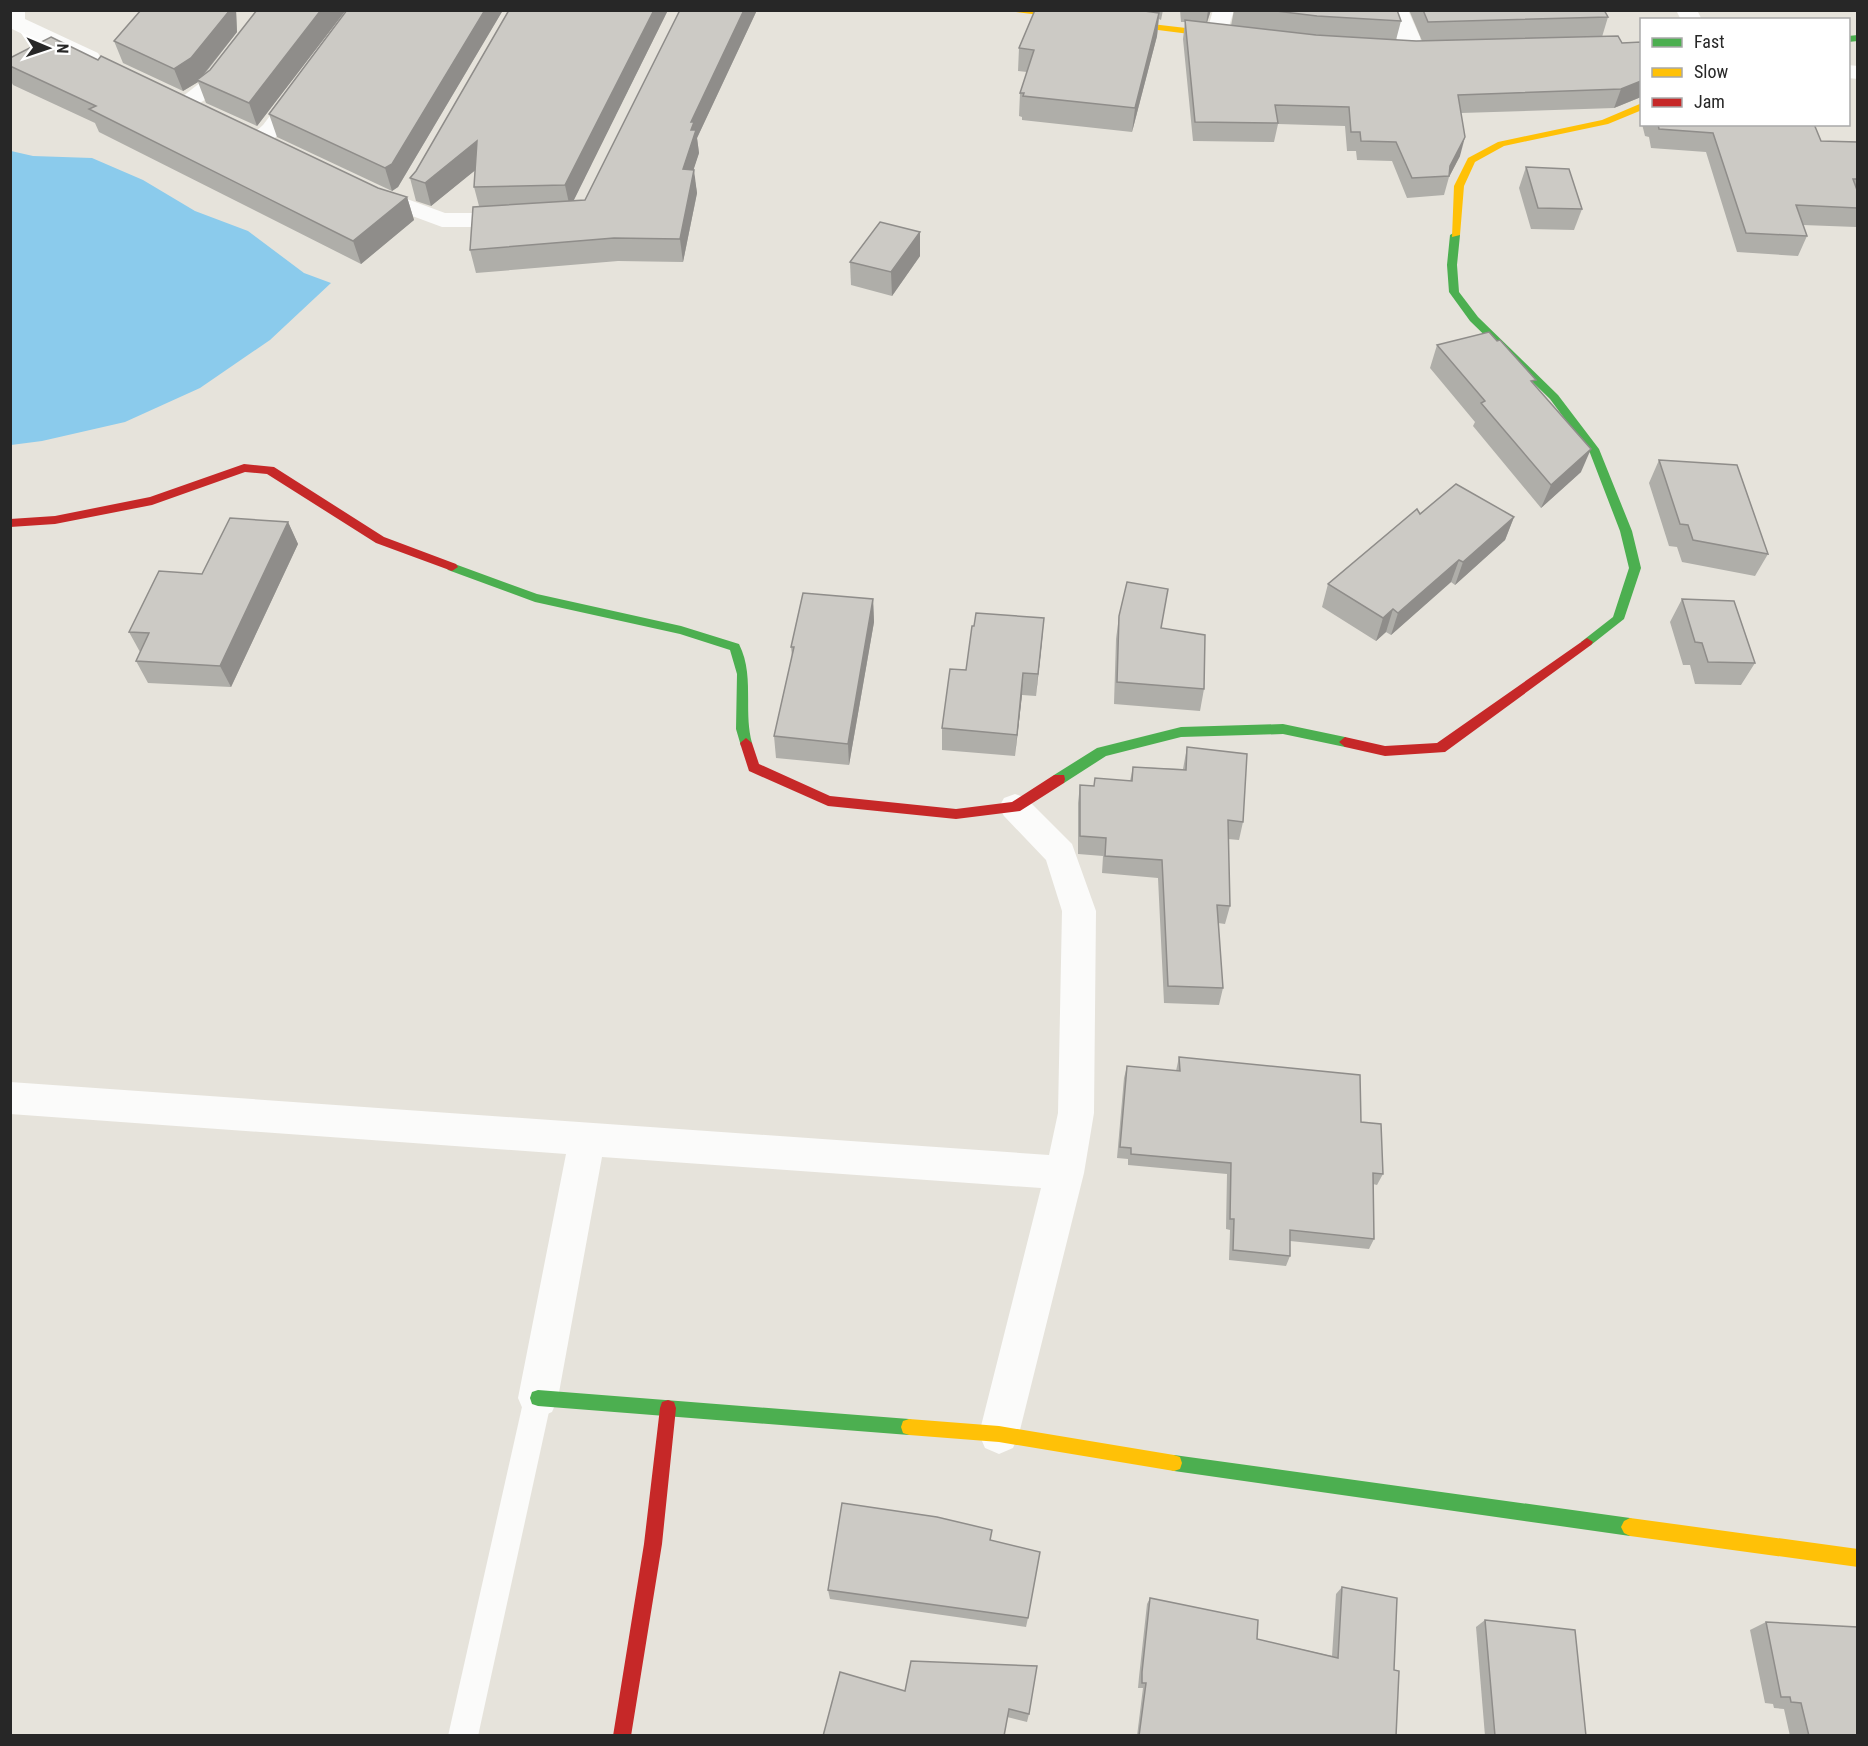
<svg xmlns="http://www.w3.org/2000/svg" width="1868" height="1746" viewBox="0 0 1868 1746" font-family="'Roboto Condensed',sans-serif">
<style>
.water{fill:#8bcbec}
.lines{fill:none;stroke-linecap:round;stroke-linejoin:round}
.lane{fill:#fbfbfa;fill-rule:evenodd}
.street{fill:#fbfbfa;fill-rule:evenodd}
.fast{fill:#4caf50;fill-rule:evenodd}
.slow{fill:#ffc107;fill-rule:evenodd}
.jam{fill:#c62828;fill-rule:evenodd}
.wall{fill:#afaea9}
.shaded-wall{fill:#8f8d8a}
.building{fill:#cccac5;stroke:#8f8d8a;stroke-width:1.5}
</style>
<rect width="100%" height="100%" fill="#e6e3db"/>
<polygon class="water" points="11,151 33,156 92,158 143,180 195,211 248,231 304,273 331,283 270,340 200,388 125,422 42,441 11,445"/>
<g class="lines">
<polygon class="lane" points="538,1384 548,1388 552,1398 478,1736 448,1736 524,1398 528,1388"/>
<g class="street">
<polygon points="10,10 25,10 25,19 98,53 101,58 98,63 82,63 10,28"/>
<path d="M258 10H279C262 36 209 117 176 109L173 104 201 82Z"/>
<polygon points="1213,10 1234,10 1225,40 1209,40 1206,35"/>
<polygon points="1387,10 1408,10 1420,37 1422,52 1419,57 1403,57"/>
<polygon points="1676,10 1697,10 1702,20 1681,20"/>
<polygon points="1848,65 1858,66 1858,79 1848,78"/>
<path d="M300 85 308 87 311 92C298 111 277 151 250 144L247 139 263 125 292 87Z"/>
<polygon points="369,185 445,213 516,213 524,215 528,220 524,225 516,227 442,227 361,197 357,192 361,187"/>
<polygon points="1015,794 1026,798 1072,844 1096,911 1094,1113 1084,1173 1019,1434 1013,1448 999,1454 985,1448 979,1434 1041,1188 602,1157 558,1398 552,1412 538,1418 524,1412 518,1398 566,1154 10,1114 10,1082 1049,1155 1058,1113 1062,911 1046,860 1004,816 999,807 1004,798"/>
</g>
<g class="fast">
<polygon points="1858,35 1858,41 1848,42 1848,36"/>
<polygon points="1455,232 1460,235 1457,265 1459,292 1478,317 1558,395 1599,449 1632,531 1641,568 1624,619 1591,645 1587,646 1581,642 1613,617 1629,568 1620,531 1590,453 1550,399 1470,321 1449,292 1447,265 1450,235"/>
<path d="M452 563 537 594 681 626 739 644C755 676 743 710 752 743L751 746H741L736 729 737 674 730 650 680 634 535 602 448 570 446 567 448 564Z"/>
<polygon points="1283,724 1345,737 1351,742 1345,747 1283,734 1181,737 1106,756 1064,783 1054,783 1053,779 1054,775 1097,748 1181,727"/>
<polygon points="538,1390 909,1419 915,1421 917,1427 915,1433 909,1435 538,1406 532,1404 530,1398 532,1392"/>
<polygon points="1174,1455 1630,1518 1636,1521 1639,1527 1636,1533 1630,1536 1174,1471 1168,1469 1166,1463 1168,1457"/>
</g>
<g class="slow">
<polygon points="1000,10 1031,10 1229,33 1233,36 1229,39"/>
<polygon points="1642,103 1642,110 1608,124 1504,146 1475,162 1464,186 1460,235 1452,237 1454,186 1468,158 1498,142 1602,120"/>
<polygon points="909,1419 999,1426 1174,1455 1180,1457 1182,1463 1180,1469 1174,1471 999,1442 909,1435 903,1433 901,1427 903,1421"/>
<polygon points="1630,1518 1858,1549 1858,1567 1630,1536 1624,1533 1621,1527 1624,1521"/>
</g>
<g class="jam">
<polygon points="244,464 274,467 384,537 456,564 458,567 452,571 376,543 267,474 245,472 152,505 55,524 10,527 10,519 55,516 150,497"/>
<polygon points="1587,638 1593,642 1591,645 1445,752 1385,756 1345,747 1339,742 1345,737 1385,746 1437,743"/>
<polygon points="746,738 752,743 759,764 830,796 956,809 1012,802 1054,775 1064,775 1065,779 1064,783 1020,811 956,819 828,806 749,771 740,743"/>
<polygon points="668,1400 674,1402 676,1408 662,1544 631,1736 613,1736 644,1544 660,1408 662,1402"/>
</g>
</g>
<g class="wall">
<polygon points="141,10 236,10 237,32 204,75 210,70 257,10 346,10 257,126 206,103 198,82 183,91 123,63 114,41"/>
<polygon points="347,10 503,10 398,187 392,191 277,137 269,114"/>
<polygon points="509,10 668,10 573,201 585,200 680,10 757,10 697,138 699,153 693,170 697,193 683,262 618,261 476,273 470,250 479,206 474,187 475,170 431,206 416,201 410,178 416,171"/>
<polygon points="1035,10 1163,10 1161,20 1159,19 1157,36 1132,132 1022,120 1022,117 1019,116 1020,93 1027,72 1018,71 1019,48"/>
<polygon points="1180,10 1211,10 1207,23 1231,26 1234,10 1397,10 1401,21 1396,40 1422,41 1409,10 1604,10 1608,17 1602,37 1622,43 1641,42 1641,97 1614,108 1461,113 1460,156 1449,177 1444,195 1407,198 1392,161 1357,160 1356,151 1347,151 1345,126 1278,124 1274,142 1193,141 1183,39 1185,22 1181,22"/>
<polygon points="10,58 98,60 378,188 407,197 414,220 361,264 99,132 95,123 13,85 10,79"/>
<polygon points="1642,124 1814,124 1821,141 1857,142 1857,224 1856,227 1803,225 1807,236 1798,256 1737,252 1706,152 1651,148 1649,137 1645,136"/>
<polygon points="1526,167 1582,209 1574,230 1531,229 1519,188"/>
<polygon points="920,232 920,256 892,296 851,285 850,262"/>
<polygon points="1437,345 1534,384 1581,472 1541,508 1473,426 1475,422 1430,368"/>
<polygon points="1659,460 1768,554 1755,576 1682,562 1677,547 1669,546 1649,483"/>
<polygon points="1420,514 1514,517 1505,540 1455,585 1451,582 1391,635 1386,632 1376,641 1322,607 1328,584"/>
<polygon points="288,522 298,544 231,687 148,683 136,661 140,652 129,632 202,574"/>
<polygon points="873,599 874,622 849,765 776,758 774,736 792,656 791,647"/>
<polygon points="1682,599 1755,663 1741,685 1695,684 1690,665 1683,665 1670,622"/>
<polygon points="1119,616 1161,628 1204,689 1200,711 1114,704 1116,639"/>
<polygon points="1042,641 1036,696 1022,695 1015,756 942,750 942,728"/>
<polygon points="1187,747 1243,822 1239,840 1228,839 1230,906 1225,924 1218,923 1223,988 1219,1005 1164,1003 1158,878 1102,873 1103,856 1078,854 1078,803 1080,785 1094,786 1130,781 1133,767 1183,769"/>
<polygon points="1179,1057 1361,1122 1383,1174 1377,1185 1373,1184 1374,1239 1369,1249 1290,1241 1290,1256 1286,1266 1229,1260 1230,1230 1226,1229 1227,1174 1128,1165 1128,1159 1117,1158 1124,1078 1127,1066 1176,1071"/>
<polygon points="991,1540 1028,1618 1026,1627 830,1599 828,1590"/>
<polygon points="1342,1587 1394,1670 1396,1736 1137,1736 1143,1688 1138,1688 1139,1677 1147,1604 1150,1598 1257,1639 1332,1656 1336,1594"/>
<polygon points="1485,1620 1586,1736 1485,1736 1476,1627"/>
<polygon points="1766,1622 1857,1736 1790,1736 1784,1709 1774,1708 1773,1704 1765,1703 1750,1630"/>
<polygon points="1037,1666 1029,1714 1027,1722 905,1691"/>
</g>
<g class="shaded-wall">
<polygon points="230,10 236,10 237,32 199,80 197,80 198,82 183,91 174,69"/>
<polygon points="321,10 346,10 257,126 249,103"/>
<polygon points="485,10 503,10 398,187 392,191 385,168"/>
<polygon points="654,10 668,10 570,208 565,185"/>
<polygon points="744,10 757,10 697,138 699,153 686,193 683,169 691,122"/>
<polygon points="1208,10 1211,10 1206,25"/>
<polygon points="1159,13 1157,36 1132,132 1135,108"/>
<polygon points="1641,81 1641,97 1614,108 1621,89"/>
<polygon points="1465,137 1460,156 1449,177 1450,166"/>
<polygon points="477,141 483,164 431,206 425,183"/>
<polygon points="694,170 697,193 683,262 680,239"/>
<polygon points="407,197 414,220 361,264 353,241"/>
<polygon points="920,232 920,256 892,296 891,272"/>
<polygon points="1591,449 1581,472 1541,508 1551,485"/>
<polygon points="1514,517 1505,540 1455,585 1463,562"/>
<polygon points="288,522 298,544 231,687 220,666"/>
<polygon points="1459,560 1451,582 1391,635 1398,613"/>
<polygon points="873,599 874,622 849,765 848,744"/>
<polygon points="1393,609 1386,632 1376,641 1383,618"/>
<polygon points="1044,618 1042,641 1036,696 1038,674"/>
<polygon points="1023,673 1022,695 1015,756 1017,735"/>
</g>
<g class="building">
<polygon points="141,10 230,10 191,58 174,69 114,41"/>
<polygon points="257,10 321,10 249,103 197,80 210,70"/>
<polygon points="347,10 485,10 392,164 385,168 269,114"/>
<polygon points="509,10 654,10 565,185 474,187 477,141 425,183 410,178 416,171"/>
<polygon points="680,10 744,10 691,122 694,122 691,130 696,130 683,169 694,170 680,239 614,238 470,250 473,207 585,200"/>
<polygon points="1035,10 1137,10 1159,13 1135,108 1023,96 1024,93 1020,93 1034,50 1019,48"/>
<polygon points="1268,10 1397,10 1401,21 1317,16"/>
<polygon points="1423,10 1604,10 1608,17 1428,22"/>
<polygon points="1185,20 1316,35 1416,41 1618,36 1622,43 1641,42 1641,81 1621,89 1458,95 1465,137 1450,166 1449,176 1412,178 1396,142 1361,141 1360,132 1351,132 1349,107 1275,105 1278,123 1195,122"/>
<polygon points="51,37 98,60 101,56 378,188 407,197 353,241 89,109 96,106 10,66 10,58"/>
<polygon points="1658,124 1814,124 1821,141 1857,142 1857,179 1853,179 1857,190 1857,208 1796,205 1807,236 1746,233 1713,133 1659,129"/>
<polygon points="1526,167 1569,169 1582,209 1538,208"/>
<polygon points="880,222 920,232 891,272 850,262"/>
<polygon points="1489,332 1497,341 1500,340 1536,380 1531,381 1591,449 1551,485 1481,403 1485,401 1437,345"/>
<polygon points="1659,460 1737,465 1768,554 1693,540 1688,525 1680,524"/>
<polygon points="1456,484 1514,517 1463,562 1459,560 1398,613 1393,609 1383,618 1328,584 1417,509 1420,514"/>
<polygon points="230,518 288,522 220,666 136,661 149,633 129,632 159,571 202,574"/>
<polygon points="1127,582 1168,589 1161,628 1205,635 1204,689 1117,682 1119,616"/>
<polygon points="803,593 873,599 848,744 774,736 794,647 791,647"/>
<polygon points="1682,599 1734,601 1755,663 1708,662 1702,643 1695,642"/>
<polygon points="976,613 1044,618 1038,674 1023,673 1017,735 942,728 950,669 966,670 972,626 974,626"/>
<polygon points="1187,747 1247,754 1243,822 1228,820 1230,906 1217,905 1223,988 1168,986 1162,860 1105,856 1106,838 1080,836 1080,785 1094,786 1095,778 1132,781 1133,767 1186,770"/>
<polygon points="1179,1057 1360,1075 1361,1122 1381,1124 1383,1174 1373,1173 1374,1239 1290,1230 1290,1256 1233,1250 1234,1219 1230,1219 1231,1163 1131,1154 1131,1148 1120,1147 1127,1066 1180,1071"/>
<polygon points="842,1503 937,1517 992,1530 990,1540 1040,1552 1028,1618 828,1590"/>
<polygon points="1342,1587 1397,1598 1394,1670 1399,1671 1396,1736 1139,1736 1146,1683 1142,1683 1142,1672 1150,1598 1258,1620 1257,1639 1338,1658"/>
<polygon points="1485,1620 1575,1630 1586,1736 1495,1736"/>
<polygon points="1766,1622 1857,1627 1857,1736 1809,1736 1801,1703 1791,1702 1790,1697 1781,1697"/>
<polygon points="911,1661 1037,1666 1029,1714 1009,1709 1004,1736 823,1736 840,1672 905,1691"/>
</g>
<rect width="1868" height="1746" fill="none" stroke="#272727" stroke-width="24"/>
<rect x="1640" y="18" width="210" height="108" fill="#ffffff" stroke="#a9a9a9" stroke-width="1.5"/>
<rect x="1652" y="38" width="30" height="9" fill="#4caf50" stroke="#a9a9a9" stroke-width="1.5"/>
<text x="1694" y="48" font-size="18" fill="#272727">Fast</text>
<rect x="1652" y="68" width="30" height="9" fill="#ffc107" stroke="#a9a9a9" stroke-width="1.5"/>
<text x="1694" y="78" font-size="18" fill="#272727">Slow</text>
<rect x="1652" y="98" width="30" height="9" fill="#c62828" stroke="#a9a9a9" stroke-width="1.5"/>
<text x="1694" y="108" font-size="18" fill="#272727">Jam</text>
<g transform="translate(48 48) rotate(92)" stroke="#ffffff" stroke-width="4.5" paint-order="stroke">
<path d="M0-4.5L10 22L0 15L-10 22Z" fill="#272727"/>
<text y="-9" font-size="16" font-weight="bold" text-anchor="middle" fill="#272727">N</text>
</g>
</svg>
